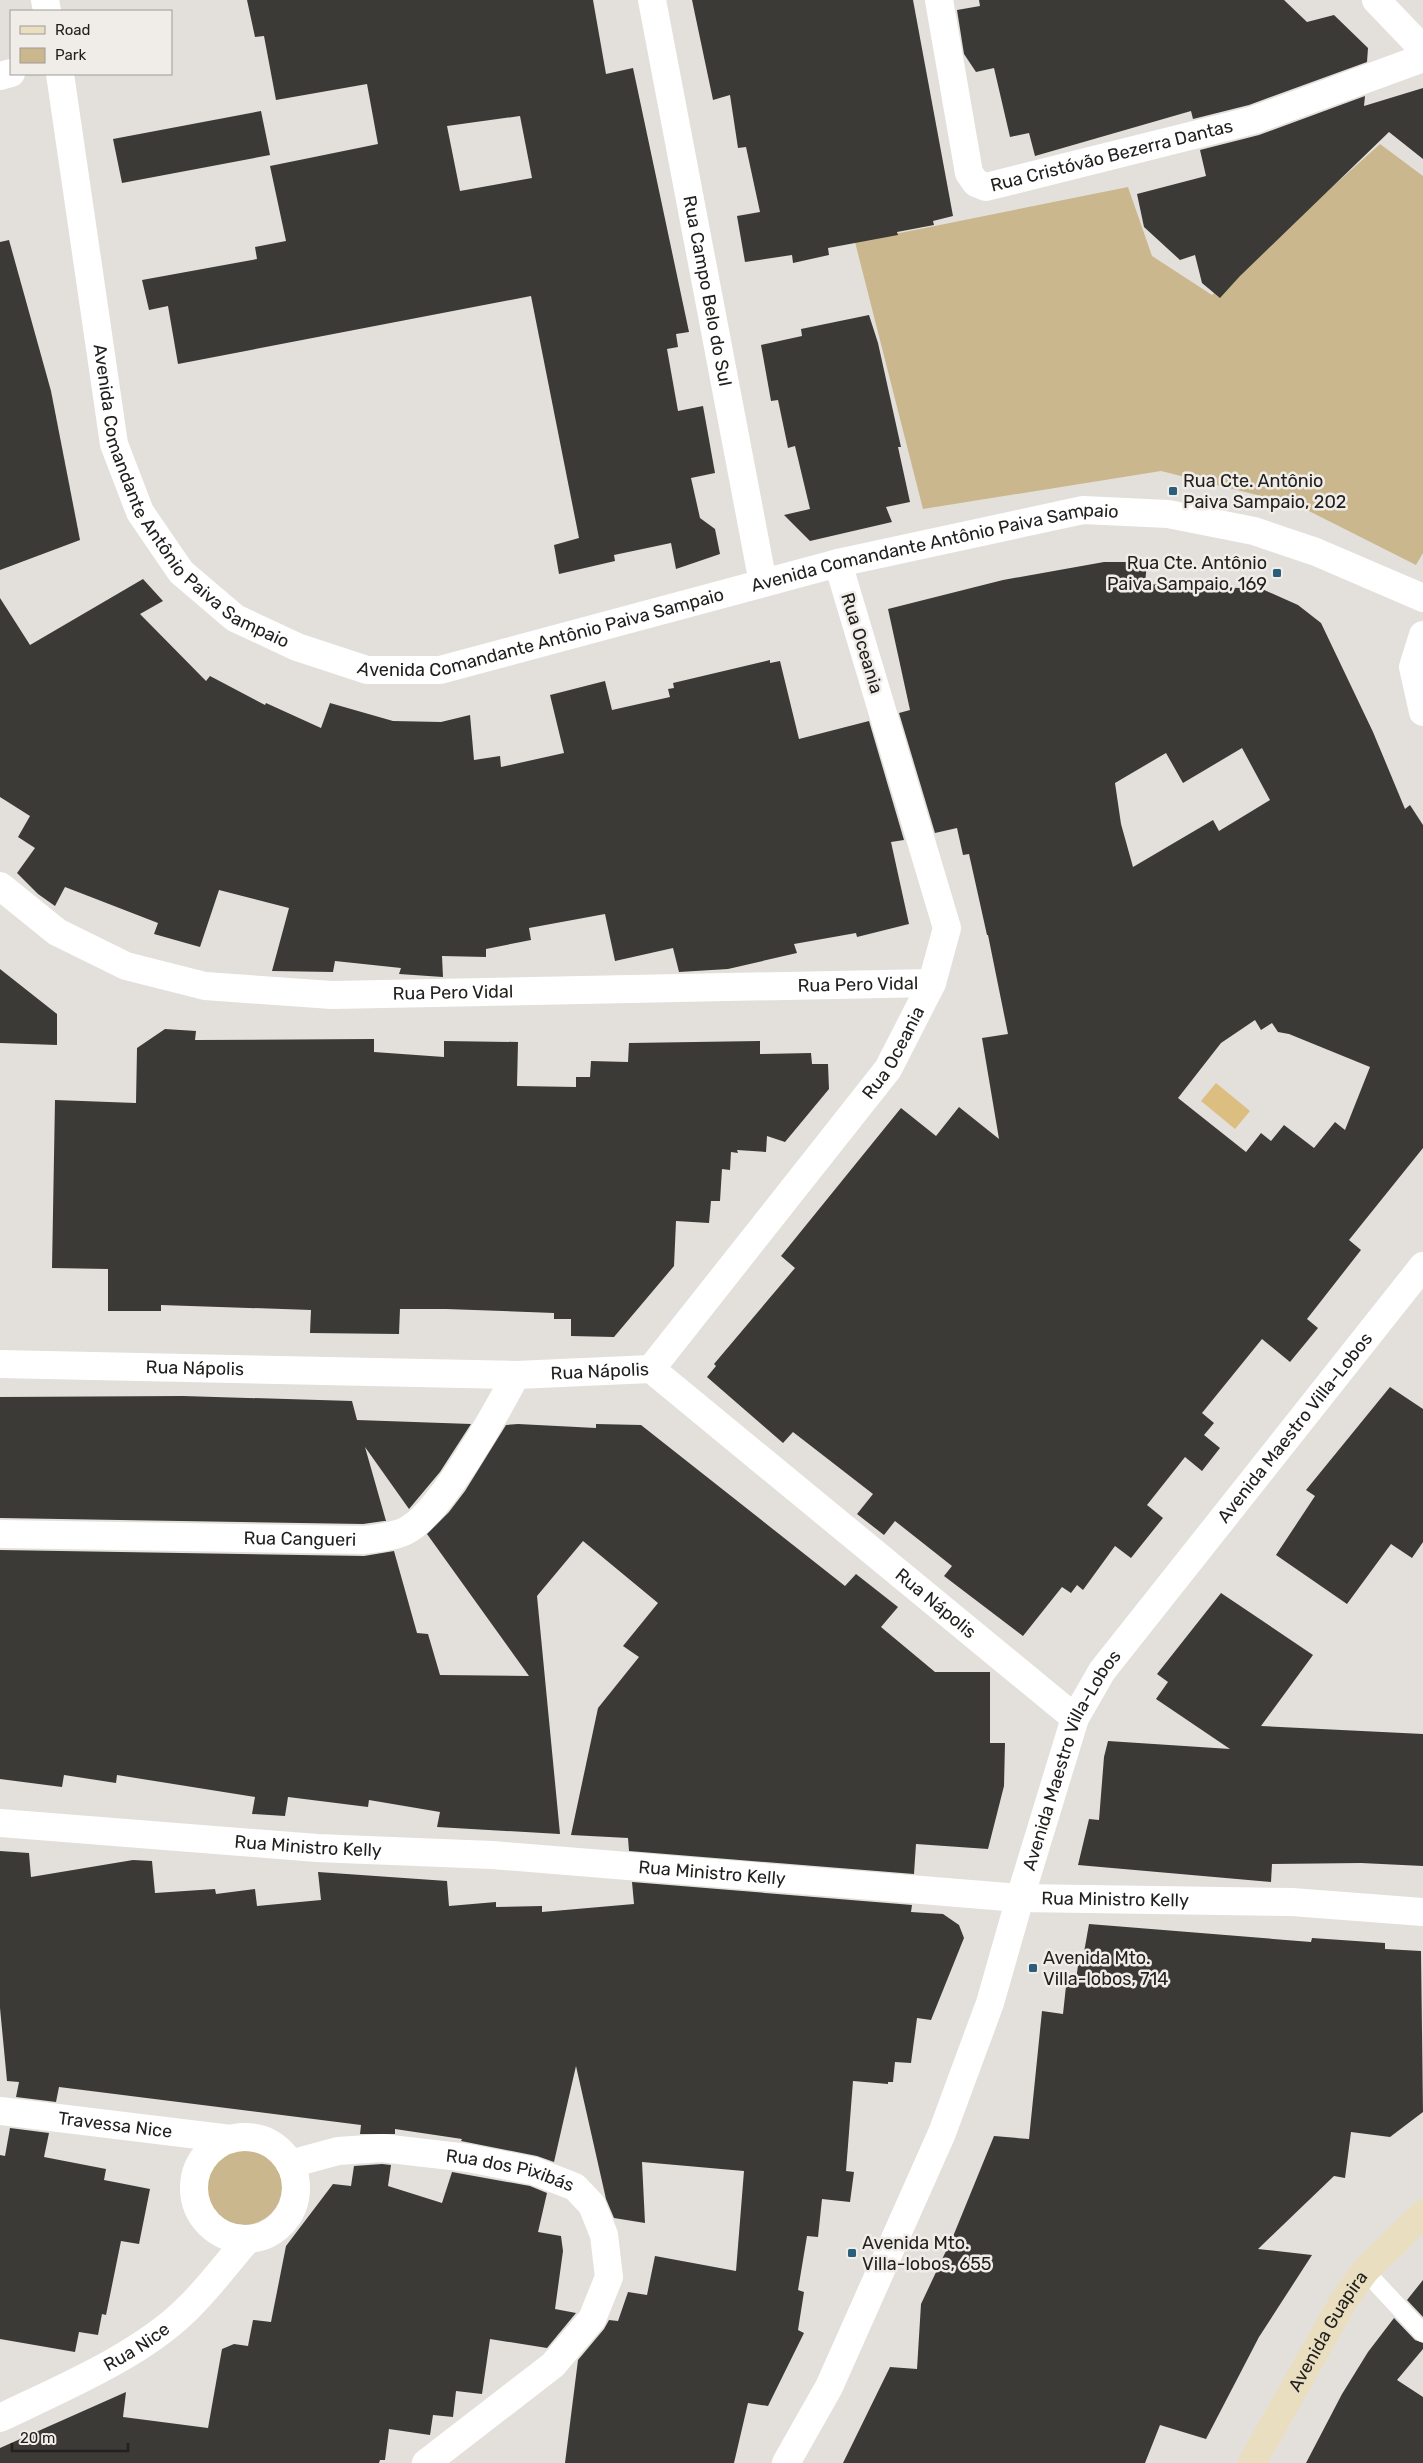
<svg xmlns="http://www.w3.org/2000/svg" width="1423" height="2463" viewBox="0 0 1423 2463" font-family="Rubik,sans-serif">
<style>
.green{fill:#cbb78e}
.water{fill:#dbbe80}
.building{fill:#3c3a36;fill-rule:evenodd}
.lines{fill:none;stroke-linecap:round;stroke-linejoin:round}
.service{stroke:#fff;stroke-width:18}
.minor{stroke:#fff;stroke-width:28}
.secondary{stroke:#eadec0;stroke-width:28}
.poi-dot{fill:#2b5e7b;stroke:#f0ede8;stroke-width:2}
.labels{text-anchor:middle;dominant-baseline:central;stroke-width:5;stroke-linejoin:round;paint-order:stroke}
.street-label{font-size:18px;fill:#22211f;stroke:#f0ede8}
.poi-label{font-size:18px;fill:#22211f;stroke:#f0ede8;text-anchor:start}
</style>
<rect width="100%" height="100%" fill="#e3e0db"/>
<g class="green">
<polygon points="1380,144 1423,176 1423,553 1416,565 1297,505 1161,471 923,509 855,242 1128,187 1152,256 1212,295"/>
<circle cx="244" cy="2187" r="38"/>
</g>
<polygon class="water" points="1216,1083 1250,1111 1235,1129 1201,1101"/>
<g class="building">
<path d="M247 0H593L606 74 633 68 689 332 676 334 678 347 667 349 678 411 703 406 715 473 691 478 700 518 715 529 720 554 676 569 671 543 614 555 615 561 559 574 554 545 579 538 531 296 178 364 168 306 149 310 142 280 257 259 255 247 286 241 270 166 378 144 367 84 276 100 264 36 255 37ZM520 116 532 178 460 191 447 126Z"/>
<polygon points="692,0 913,0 953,216 933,221 934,225 897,232 898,235 828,248 829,255 793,263 792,255 745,262 737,216 760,212 746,147 738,148 730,95 713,100"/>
<polygon points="979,0 1284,0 1307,22 1334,15 1368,48 1367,62 1249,105 1193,119 1191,111 1035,156 1029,133 1010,137 994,68 976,72 964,54 957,10 980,6"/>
<polygon points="1423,88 1423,159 1389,132 1240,276 1220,298 1202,283 1195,255 1180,260 1144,227 1137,194 1206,176 1200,150 1259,135 1365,96 1364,106"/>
<polygon points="261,111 270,155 122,183 113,139"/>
<polygon points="9,240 51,391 80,540 0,570 0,242"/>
<polygon points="869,315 878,343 901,447 898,447 910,502 886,507 892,522 810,541 784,515 810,509 795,446 788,448 778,400 771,401 761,345 802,336 801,329"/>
<path d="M1104 562H1147L1145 584 1262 589 1298 605 1321 623 1373 732 1405 809 1410 805 1423 825V1148L1349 1240 1361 1250 1307 1319 1318 1328 1290 1362 1262 1339 1202 1413 1214 1423 1204 1435 1220 1448 1202 1471 1185 1457 1147 1505 1163 1518 1131 1558 1115 1546 1083 1590 1077 1585 1071 1593 1062 1587 1023 1636 944 1576 952 1566 895 1521 884 1535 857 1514 873 1494 793 1432 783 1443 707 1377 716 1366 714 1364 795 1268 781 1256 901 1108 936 1136 959 1107 999 1139 982 1038 1008 1034 988 935H987L969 854 963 855 957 828 935 833 899 713 910 710 888 609 1003 580ZM1242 748 1270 800 1219 831 1213 820 1133 867 1121 824 1115 783 1166 753 1183 783ZM1255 1020 1261 1030 1272 1023 1278 1032 1289 1034 1370 1067 1345 1130 1335 1122 1314 1148 1284 1125 1271 1141 1261 1133 1246 1152 1178 1098 1221 1043Z"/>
<polygon points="143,579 163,601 140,614 206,681 210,676 265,705 266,703 321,728 330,703 393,721 441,722 470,715 474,760 500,756 501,767 564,753 550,695 605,681 612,710 670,697 668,689 674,688 673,683 770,660 770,663 780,661 799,739 869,721 904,840 891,842 909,924 857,937 856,933 794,944 797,953 728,969 679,972 673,948 615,961 605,914 529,928 531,940 486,949 486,957 442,956 443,977 399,974 401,968 335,961 333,972 272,971 289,908 219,890 200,947 154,934 158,923 65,887 55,906 38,894 17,873 35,848 18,837 30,816 0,797 0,598 30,645"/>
<polygon points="0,969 57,1014 57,1045 0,1043"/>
<polygon points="165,1029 196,1031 195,1040 374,1039 374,1052 444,1057 444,1041 518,1042 517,1086 576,1087 576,1077 590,1077 591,1061 628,1062 629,1043 760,1041 760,1054 811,1053 812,1064 828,1064 829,1089 785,1142 767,1136 766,1152 737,1150 738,1153 731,1152 730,1170 722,1169 720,1201 711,1201 709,1223 676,1221 674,1266 614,1337 571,1336 571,1319 554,1319 554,1313 446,1309 400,1309 399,1334 310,1333 311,1310 161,1305 161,1311 108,1311 108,1269 52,1268 55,1100 136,1103 137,1048"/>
<polygon points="1390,1387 1423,1409 1423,1542 1412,1558 1391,1544 1347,1604 1276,1555 1315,1496 1306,1490"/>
<polygon points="183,1396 352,1401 357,1420 471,1424 440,1472 409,1509 365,1447 386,1521 384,1521 363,1524 0,1518 0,1397"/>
<polygon points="518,1424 596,1428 596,1424 641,1425 845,1586 856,1574 898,1607 881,1627 935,1672 990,1672 990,1743 1005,1743 1004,1786 988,1849 916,1844 914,1874 629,1851 628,1838 571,1835 598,1708 639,1657 623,1646 658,1603 583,1541 537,1596 560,1834 437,1827 440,1812 369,1800 368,1807 288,1797 285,1816 252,1814 255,1797 117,1775 116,1783 64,1775 62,1787 0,1779 0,1550 364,1556 394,1551 417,1633 428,1634 440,1675 529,1676 427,1534 449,1512 465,1491 506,1425"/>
<polygon points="1221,1593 1313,1655 1261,1726 1423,1734 1423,1866 1361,1863 1272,1864 1271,1882 1078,1865 1089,1819 1099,1820 1104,1757 1108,1741 1230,1749 1156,1699 1168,1682 1157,1674"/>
<polygon points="0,1851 29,1853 31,1877 133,1860 152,1861 155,1893 215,1889 216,1894 255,1889 257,1906 321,1900 318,1872 447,1881 449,1906 496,1902 496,1907 542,1906 542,1912 634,1904 632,1882 912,1905 911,1912 943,1914 959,1925 964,1938 931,2020 917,2018 911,2063 895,2062 893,2082 888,2082 888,2084 853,2081 846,2171 854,2172 850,2202 822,2199 818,2237 807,2236 798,2290 804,2292 798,2330 804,2333 768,2406 748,2403 734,2463 565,2463 578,2360 604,2329 609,2320 618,2321 628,2292 647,2295 655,2256 736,2271 744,2171 642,2162 645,2223 614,2218 606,2199 576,2066 554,2162 537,2156 461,2141 462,2139 395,2129 395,2134 360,2134 361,2125 59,2087 56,2102 16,2097 19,2082 7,2081 0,2008"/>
<polygon points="1089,1924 1311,1942 1312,1938 1385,1943 1385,1949 1421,1951 1423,2112 1390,2137 1351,2132 1345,2178 1334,2176 1258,2249 1312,2255 1259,2337 1206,2439 1160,2425 1145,2463 843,2463 890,2367 917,2369 921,2304 954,2234 994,2136 1029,2139 1042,2011 1063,2014 1066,1986 1075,1988 1079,1958 1083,1958"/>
<polygon points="10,2128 49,2133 44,2157 106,2169 104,2180 150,2189 139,2244 121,2241 106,2315 102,2314 98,2335 79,2332 75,2352 0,2339 0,2155 5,2156"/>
<polygon points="382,2164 391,2165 388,2186 442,2203 452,2172 530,2186 547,2193 538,2232 561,2236 563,2251 555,2309 576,2313 547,2348 490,2339 482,2394 456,2391 453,2417 433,2415 430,2435 389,2429 385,2460 380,2460 379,2463 0,2463 0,2448 126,2392 123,2417 208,2428 222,2349 234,2344 248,2346 253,2320 271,2322 286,2246 333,2184 351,2186 354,2166"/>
<polygon points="1423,2280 1423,2317 1407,2300"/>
<polygon points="1394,2318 1415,2340 1423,2343 1423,2349 1397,2380 1423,2397 1423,2463 1306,2463 1342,2394 1368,2352"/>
</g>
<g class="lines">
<polyline class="service" points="1365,2271 1423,2333"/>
<g class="minor">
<polyline points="45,0 47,11"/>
<path id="s1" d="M652 0 763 583"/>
<path id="s2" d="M939 0 969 173 976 183 986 187 1254 120 1423 58"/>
<polyline points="1376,0 1423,49"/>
<path id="s3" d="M60 74 114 444 140 512 181 572 235 618 297 647 367 670H440L838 563 1083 510 1168 514 1254 531 1316 552 1423 598"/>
<polyline points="0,76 11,73"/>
<polyline points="1423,635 1413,667 1423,712"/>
<path id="s4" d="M0 886 57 932 126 966 205 986 332 995 932 983"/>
<path id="s5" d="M0 1364 516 1375 651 1369 1075 1718"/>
<path id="s6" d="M651 1369 888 1069 932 983 947 928 838 563"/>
<path id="s7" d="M0 1534 364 1540C378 1538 396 1537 409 1529 442 1510 497 1411 516 1375"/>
<path id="s8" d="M0 1823 317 1848 492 1855 1020 1898 1292 1902 1423 1912"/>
<path id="s9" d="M0 2111 231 2139"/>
<circle cx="245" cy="2188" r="51"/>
<path id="s10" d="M290 2164 338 2151 382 2148 468 2158 534 2171 575 2187 592 2205 604 2235 609 2277 592 2319 553 2365 426 2463"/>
<path id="s11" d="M0 2418C60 2389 140 2356 187 2309 209 2288 227 2263 247 2240"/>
<path id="s12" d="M786 2463 829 2387 942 2133 990 2003 1020 1898 1075 1718 1102 1671 1423 1266"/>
</g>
<path class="secondary" id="s13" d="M1252 2463 1344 2300 1365 2271 1423 2214"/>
</g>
<g class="poi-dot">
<rect x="1168" y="486" width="10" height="10" rx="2.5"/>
<rect x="1272" y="568" width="10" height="10" rx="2.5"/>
<rect x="1028" y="1963" width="10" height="10" rx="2.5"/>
<rect x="847" y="2248" width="10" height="10" rx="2.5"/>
</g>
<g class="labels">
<g class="street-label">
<text stroke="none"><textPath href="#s2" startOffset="328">Rua Cristóvão Bezerra Dantas</textPath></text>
<text stroke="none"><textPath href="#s1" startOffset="296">Rua Campo Belo do Sul</textPath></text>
<text stroke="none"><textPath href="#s3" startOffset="461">Avenida Comandante Antônio Paiva Sampaio</textPath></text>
<text stroke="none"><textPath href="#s3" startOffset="1316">Avenida Comandante Antônio Paiva Sampaio</textPath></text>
<text stroke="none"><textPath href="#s3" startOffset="911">Avenida Comandante Antônio Paiva Sampaio</textPath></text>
<text transform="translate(862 643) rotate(73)">Rua Oceania</text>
<text stroke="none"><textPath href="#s4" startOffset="885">Rua Pero Vidal</textPath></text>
<text stroke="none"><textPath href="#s4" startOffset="480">Rua Pero Vidal</textPath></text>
<text stroke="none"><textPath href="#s6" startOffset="399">Rua Oceania</textPath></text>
<text stroke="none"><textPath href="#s5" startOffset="195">Rua Nápolis</textPath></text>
<text stroke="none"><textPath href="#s5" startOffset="600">Rua Nápolis</textPath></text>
<text stroke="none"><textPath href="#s12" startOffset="1166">Avenida Maestro Villa-Lobos</textPath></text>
<text stroke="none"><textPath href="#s7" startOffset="300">Rua Cangueri</textPath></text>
<text stroke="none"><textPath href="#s5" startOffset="1020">Rua Nápolis</textPath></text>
<text stroke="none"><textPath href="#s12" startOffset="761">Avenida Maestro Villa-Lobos</textPath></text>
<text stroke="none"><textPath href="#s8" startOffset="309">Rua Ministro Kelly</textPath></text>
<text stroke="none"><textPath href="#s8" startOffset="714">Rua Ministro Kelly</textPath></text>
<text stroke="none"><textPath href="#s8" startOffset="1118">Rua Ministro Kelly</textPath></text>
<text stroke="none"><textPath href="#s9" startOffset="116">Travessa Nice</textPath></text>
<text stroke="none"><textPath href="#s10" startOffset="224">Rua dos Pixibás</textPath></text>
<text stroke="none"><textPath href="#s13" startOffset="152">Avenida Guapira</textPath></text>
<text stroke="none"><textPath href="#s11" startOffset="154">Rua Nice</textPath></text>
</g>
<g class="poi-label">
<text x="1183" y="481">Rua Cte. Antônio<tspan x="1183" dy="21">Paiva Sampaio, 202</tspan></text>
<text x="1267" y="563" text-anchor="end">Rua Cte. Antônio<tspan x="1267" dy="21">Paiva Sampaio, 169</tspan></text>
<text x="1043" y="1958">Avenida Mto.<tspan x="1043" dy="21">Villa-lobos, 714</tspan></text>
<text x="862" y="2243">Avenida Mto.<tspan x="862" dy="21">Villa-lobos, 655</tspan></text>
</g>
</g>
<rect x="10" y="10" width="162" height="65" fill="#f0ede8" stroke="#9e9b98"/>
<rect x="20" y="26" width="25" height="8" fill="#eadec0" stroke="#9e9b98"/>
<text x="55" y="35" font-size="15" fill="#22211f">Road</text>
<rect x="20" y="48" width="25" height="15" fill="#cbb78e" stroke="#9e9b98"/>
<text x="55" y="60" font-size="15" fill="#22211f">Park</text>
<path d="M12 2443v8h116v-8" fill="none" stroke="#22211f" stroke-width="2.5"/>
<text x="20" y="2443" font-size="15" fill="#22211f" stroke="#f0ede8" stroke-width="4" paint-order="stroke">20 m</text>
</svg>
